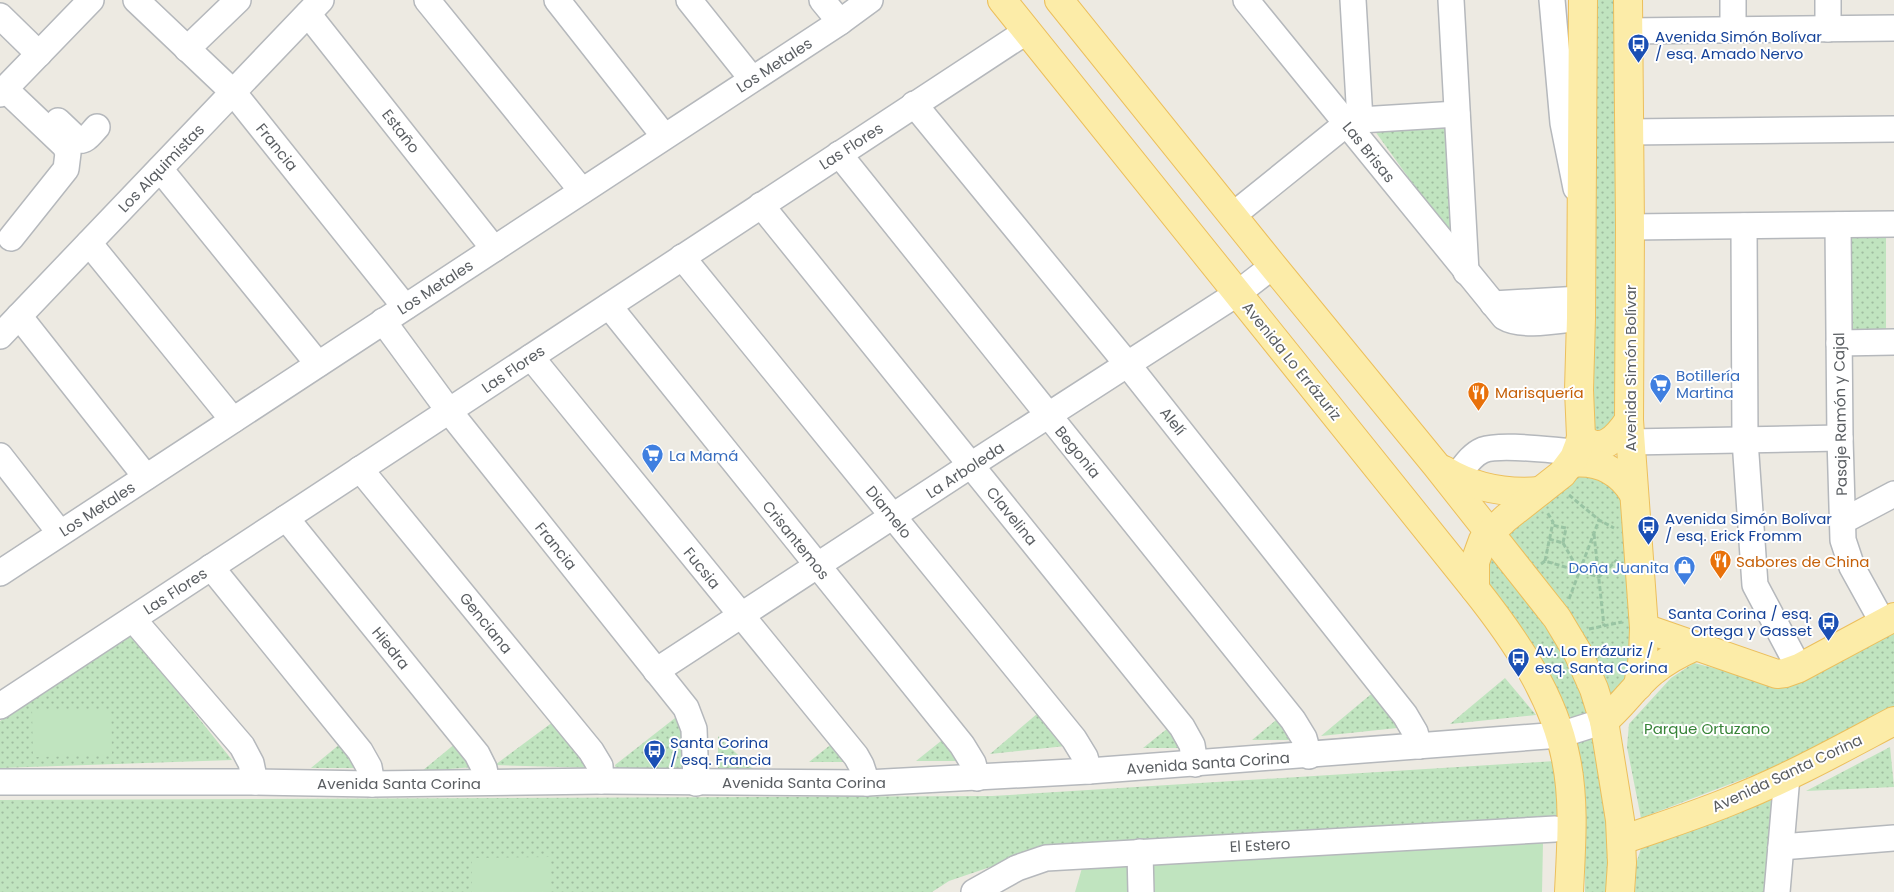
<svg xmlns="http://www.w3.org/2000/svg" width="1894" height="892" viewBox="0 0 1894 892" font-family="Poppins,sans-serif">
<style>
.grass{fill:url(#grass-dots)}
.garden{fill:#c0e4bf}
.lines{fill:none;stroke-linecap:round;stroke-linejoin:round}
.minor-casing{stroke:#b5b8bc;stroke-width:28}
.major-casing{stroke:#ecbf5c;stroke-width:30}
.path{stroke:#99c4a3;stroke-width:3;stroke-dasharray:5 2.5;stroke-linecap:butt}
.minor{stroke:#fff;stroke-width:25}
.major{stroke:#fceca8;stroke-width:28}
.labels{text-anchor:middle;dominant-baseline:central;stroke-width:4;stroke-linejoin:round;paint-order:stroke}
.transit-label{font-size:15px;fill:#164399;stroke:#fff;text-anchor:start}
.street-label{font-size:15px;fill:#5a5e62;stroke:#fff}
.shop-label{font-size:15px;fill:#366cbe;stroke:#fff;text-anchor:start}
.food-label{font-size:15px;fill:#c56008;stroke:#fff;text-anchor:start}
.park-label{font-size:15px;fill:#388439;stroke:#fff}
</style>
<defs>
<pattern id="grass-dots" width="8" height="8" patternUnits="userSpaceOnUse" patternTransform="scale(1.25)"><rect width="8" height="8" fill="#c0e4bf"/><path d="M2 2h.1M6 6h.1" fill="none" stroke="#9fbc9f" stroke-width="1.8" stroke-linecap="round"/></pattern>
</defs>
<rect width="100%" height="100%" fill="#edeae2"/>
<g class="grass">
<polygon points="1593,0 1624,0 1622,405 1601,437 1590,433"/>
<polygon points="1453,121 1462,252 1372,127"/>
<polygon points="1886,236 1886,341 1844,341 1844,237"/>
<polygon points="1590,470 1623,490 1633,675 1612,695 1603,690 1501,531 1576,476"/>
<path d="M1492 550 1560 636 1590 716C1572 722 1571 719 1560 705L1496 597 1484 575Z"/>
<polygon points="1894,629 1894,707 1793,760 1641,818 1627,747 1629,724 1671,678 1694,663 1786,686"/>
<polygon points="131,633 232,760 0,768 0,721"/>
<polygon points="1505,678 1536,715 1450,724"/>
<polygon points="1376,690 1407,727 1321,736"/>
<polygon points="1044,708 1075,745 990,754"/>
<polygon points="1281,716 1300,740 1252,740"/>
<polygon points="675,718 687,737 690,770 617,773 615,765"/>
<polygon points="557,719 594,768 495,765"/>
<polygon points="1173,724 1192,748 1143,748"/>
<polygon points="718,736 753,769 718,768"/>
<polygon points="946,737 965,761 916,761"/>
<polygon points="839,738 858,762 809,762"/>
<polygon points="1575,738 1593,739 1618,830 1616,892 1585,892 1585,814"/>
<polygon points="456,743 475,767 422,771"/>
<polygon points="340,744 359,768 311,768"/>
<polygon points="1890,747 1894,787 1806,791"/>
<polygon points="1555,761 1564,821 1052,846 949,881 932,892 0,892 0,800 992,796"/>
<polygon points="1777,798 1767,892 1635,892 1636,864 1642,845"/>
</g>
<g class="garden">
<polygon points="111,709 112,755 33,757 32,710"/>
<polygon points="1543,842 1542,892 1075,892 1082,868"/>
<polygon points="550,857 551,892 472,892 472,858"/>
</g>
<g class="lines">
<defs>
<g id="minor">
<polyline points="136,0 233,92 405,307"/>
<polyline points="427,0 582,191"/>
<polyline points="557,0 664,136"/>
<polyline points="689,0 752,79"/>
<polyline points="822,0 840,22"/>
<path d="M1246 0 1504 317C1522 328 1560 320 1581 318"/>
<polyline points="1353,0 1360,120"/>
<polyline points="1451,0 1466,272"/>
<polyline points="1552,0 1563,123 1576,188"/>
<polyline points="308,14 494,249"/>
<polyline points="0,16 39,54"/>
<polyline points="1828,29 1828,0"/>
<polyline points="1733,30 1733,0"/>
<polyline points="1628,31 1894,28"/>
<polyline points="187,49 238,0"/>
<polyline points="5,89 65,146 68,153 66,169 11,238"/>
<polyline points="0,94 91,0"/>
<polyline points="914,104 1128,365 1405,715 1415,732 1419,746"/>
<path d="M58 121 78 140C86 142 91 133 97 127"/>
<polyline points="1629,132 1894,129"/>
<polyline points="839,154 1293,720 1304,738 1309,756"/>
<polyline points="160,169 318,364"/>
<polyline points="761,205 1182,727 1192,745 1195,764"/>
<polyline points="1232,216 1346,124 1360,120 1457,114"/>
<polyline points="1838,225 1840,438 1843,540 1852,567 1883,623"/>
<polyline points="1744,226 1745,440 1755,585 1799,668"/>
<polyline points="1630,227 1894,224"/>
<polyline points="89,243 233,420"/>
<polyline points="682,257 1074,739 1085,757 1089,771"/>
<polyline points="1493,304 1581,299"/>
<polyline points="609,306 962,745 973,763 977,778"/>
<polyline points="19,316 146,477"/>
<polyline points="383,321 449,411 686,708 694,729 696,783"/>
<polyline points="0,336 321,0"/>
<polyline points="1839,343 1894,342"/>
<polyline points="531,357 856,756 861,765 867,783"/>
<polyline points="1630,442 1840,438"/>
<polyline points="0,456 60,533"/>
<polyline points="360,469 591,751 600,766 601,781"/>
<path d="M1456 477C1464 467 1471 455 1483 450 1502 443 1555 451 1577 452"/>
<polyline points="286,518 477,754 484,768 487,782"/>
<polyline points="1843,521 1894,494"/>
<polyline points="211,567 360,751 369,767 372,784"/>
<polyline points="0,573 840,22 870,0"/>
<polyline points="133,619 242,746 251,763 255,782"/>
<polyline points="656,671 971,465 1238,293 1273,266"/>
<polyline points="0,706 1027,31"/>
<polyline points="0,782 255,782 372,784 601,781 867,783 1089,771 1560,735 1604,721"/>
<polyline points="1781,847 1894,838"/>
<polyline points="1140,852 1141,892"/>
<polyline points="974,892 1017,868 1046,858 1555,829"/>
<polyline points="1777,892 1787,776"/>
</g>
<g id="major">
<path d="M1002 0 1475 589C1514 638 1554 696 1566 759 1575 803 1571 848 1569 892"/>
<polyline points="1059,0 1273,266 1436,465 1557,618 1578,653 1594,689 1604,721 1620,820 1622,863 1620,892"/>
<polyline points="1628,0 1630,227 1629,420 1644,628 1643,657 1638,686"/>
<path d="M1581 437C1601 456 1617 438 1629 420"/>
<path d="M1571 463C1598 460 1619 470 1633 493"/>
<path d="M1444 470C1474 488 1505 494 1540 491"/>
<polyline points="1475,589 1475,562 1483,540 1506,518 1562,474 1574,458 1579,445 1581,437 1579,390 1581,318 1583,0"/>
<polyline points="1644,628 1777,674 1785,673 1799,668 1894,617"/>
<path d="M1604 721C1622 706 1634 687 1652 672 1665 661 1680 653 1696 646"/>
<path d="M1622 840C1659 827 1697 815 1733 800 1789 778 1841 749 1894 721"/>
</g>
</defs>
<use href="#minor" class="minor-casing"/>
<use href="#major" class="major-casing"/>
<g class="path">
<polyline points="1569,495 1599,520 1614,528"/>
<polyline points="1594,534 1604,626"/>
<polyline points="1549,539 1563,543 1566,528 1552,525"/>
<polyline points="1563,543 1579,571"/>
<polyline points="1545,561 1553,522 1547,512"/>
<polyline points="1541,564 1545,561 1599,577 1617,560"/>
<polyline points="1569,599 1599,520"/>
<polyline points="1589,629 1622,622"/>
</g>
<use href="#minor" class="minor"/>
<use href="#major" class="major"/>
</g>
<defs>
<symbol id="bus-pin" viewBox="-11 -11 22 30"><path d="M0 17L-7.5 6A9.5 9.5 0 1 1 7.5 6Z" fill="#1a4fb4" stroke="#fff"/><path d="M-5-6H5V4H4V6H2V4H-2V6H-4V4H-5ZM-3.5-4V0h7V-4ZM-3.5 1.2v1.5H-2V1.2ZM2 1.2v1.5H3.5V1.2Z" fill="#fff"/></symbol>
<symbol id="supermarket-pin" viewBox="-11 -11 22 30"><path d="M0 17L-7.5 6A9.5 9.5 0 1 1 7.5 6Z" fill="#3f7fe0" stroke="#fff"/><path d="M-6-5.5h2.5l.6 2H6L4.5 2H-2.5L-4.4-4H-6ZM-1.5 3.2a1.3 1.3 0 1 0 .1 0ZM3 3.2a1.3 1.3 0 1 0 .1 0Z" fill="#fff"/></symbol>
<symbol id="restaurant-pin" viewBox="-11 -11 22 30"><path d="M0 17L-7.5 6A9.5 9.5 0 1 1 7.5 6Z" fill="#e8710a" stroke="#fff"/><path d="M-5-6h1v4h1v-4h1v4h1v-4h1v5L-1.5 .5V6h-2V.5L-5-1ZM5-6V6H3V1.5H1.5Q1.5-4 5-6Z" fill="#fff"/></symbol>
<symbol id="shop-pin" viewBox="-11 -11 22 30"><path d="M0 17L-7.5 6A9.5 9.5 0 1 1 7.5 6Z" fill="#3f7fe0" stroke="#fff"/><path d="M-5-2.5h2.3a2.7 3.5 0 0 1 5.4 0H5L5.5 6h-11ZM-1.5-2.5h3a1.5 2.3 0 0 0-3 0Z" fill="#fff"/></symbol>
</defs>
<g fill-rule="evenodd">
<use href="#bus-pin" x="1626" y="32" width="25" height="34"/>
<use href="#supermarket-pin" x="1648" y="372" width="25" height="34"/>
<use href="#restaurant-pin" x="1466" y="380" width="25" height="34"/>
<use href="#supermarket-pin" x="640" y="442" width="25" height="34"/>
<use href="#bus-pin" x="1636" y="514" width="25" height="34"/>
<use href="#restaurant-pin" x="1708" y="548" width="25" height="34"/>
<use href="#shop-pin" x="1672" y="554" width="25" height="34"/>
<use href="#bus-pin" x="1816" y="610" width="25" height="34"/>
<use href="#bus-pin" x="1506" y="646" width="25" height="34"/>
<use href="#bus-pin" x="642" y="738" width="25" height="34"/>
</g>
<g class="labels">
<g class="transit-label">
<text x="1655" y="36">Avenida Simón Bolívar<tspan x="1655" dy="17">/ esq. Amado Nervo</tspan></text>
<text x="1665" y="518">Avenida Simón Bolívar<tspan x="1665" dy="17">/ esq. Erick Fromm</tspan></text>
<text x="1812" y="613" text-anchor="end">Santa Corina / esq.<tspan x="1812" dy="17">Ortega y Gasset</tspan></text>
<text x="1535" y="650">Av. Lo Errázuriz /<tspan x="1535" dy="17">esq. Santa Corina</tspan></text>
<text x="670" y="742">Santa Corina<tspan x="670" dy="17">/ esq. Francia</tspan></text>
</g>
<g class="street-label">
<text transform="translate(774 65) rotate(-33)">Los Metales</text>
<text transform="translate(401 131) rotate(52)">Estaño</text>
<text transform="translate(851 146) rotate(-33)">Las Flores</text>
<text transform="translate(277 147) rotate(51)">Francia</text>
<text transform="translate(1369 152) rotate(51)">Las Brisas</text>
<text transform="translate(161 168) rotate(-46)">Los Alquimistas</text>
<text transform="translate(435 287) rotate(-33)">Los Metales</text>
<text transform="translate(1292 361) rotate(51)">Avenida Lo Errázuriz</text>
<text transform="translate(1630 368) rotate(-90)">Avenida Simón Bolívar</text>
<text transform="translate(513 369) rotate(-34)">Las Flores</text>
<text transform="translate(1840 414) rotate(-91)">Pasaje Ramón y Cajal</text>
<text transform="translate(1173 421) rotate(52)">Alelí</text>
<text transform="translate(1078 452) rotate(51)">Begonia</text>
<text transform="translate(965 470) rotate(-33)">La Arboleda</text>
<text transform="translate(97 509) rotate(-33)">Los Metales</text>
<text transform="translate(889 512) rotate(51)">Diamelo</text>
<text transform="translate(1012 516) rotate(51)">Clavelina</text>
<text transform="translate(796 540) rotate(51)">Crisantemos</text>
<text transform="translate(556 546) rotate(51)">Francia</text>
<text transform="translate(702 568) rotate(51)">Fucsia</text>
<text transform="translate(175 591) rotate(-33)">Las Flores</text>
<text transform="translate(486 623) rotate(51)">Genciana</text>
<text transform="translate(391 648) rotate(51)">Hiedra</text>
<text transform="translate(1208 763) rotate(-4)">Avenida Santa Corina</text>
<text transform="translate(1787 773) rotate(-25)">Avenida Santa Corina</text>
<text x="804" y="782">Avenida Santa Corina</text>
<text x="399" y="783">Avenida Santa Corina</text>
<text transform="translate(1260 845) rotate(-3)">El Estero</text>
</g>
<g class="shop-label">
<text x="1676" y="375">Botillería<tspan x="1676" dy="17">Martina</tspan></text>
<text x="669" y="455">La Mamá</text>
<text x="1669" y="567" text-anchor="end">Doña Juanita</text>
</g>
<g class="food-label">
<text x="1495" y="392">Marisquería</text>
<text x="1736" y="561">Sabores de China</text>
</g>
<g class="park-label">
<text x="1707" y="728">Parque Ortuzano</text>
</g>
</g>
</svg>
